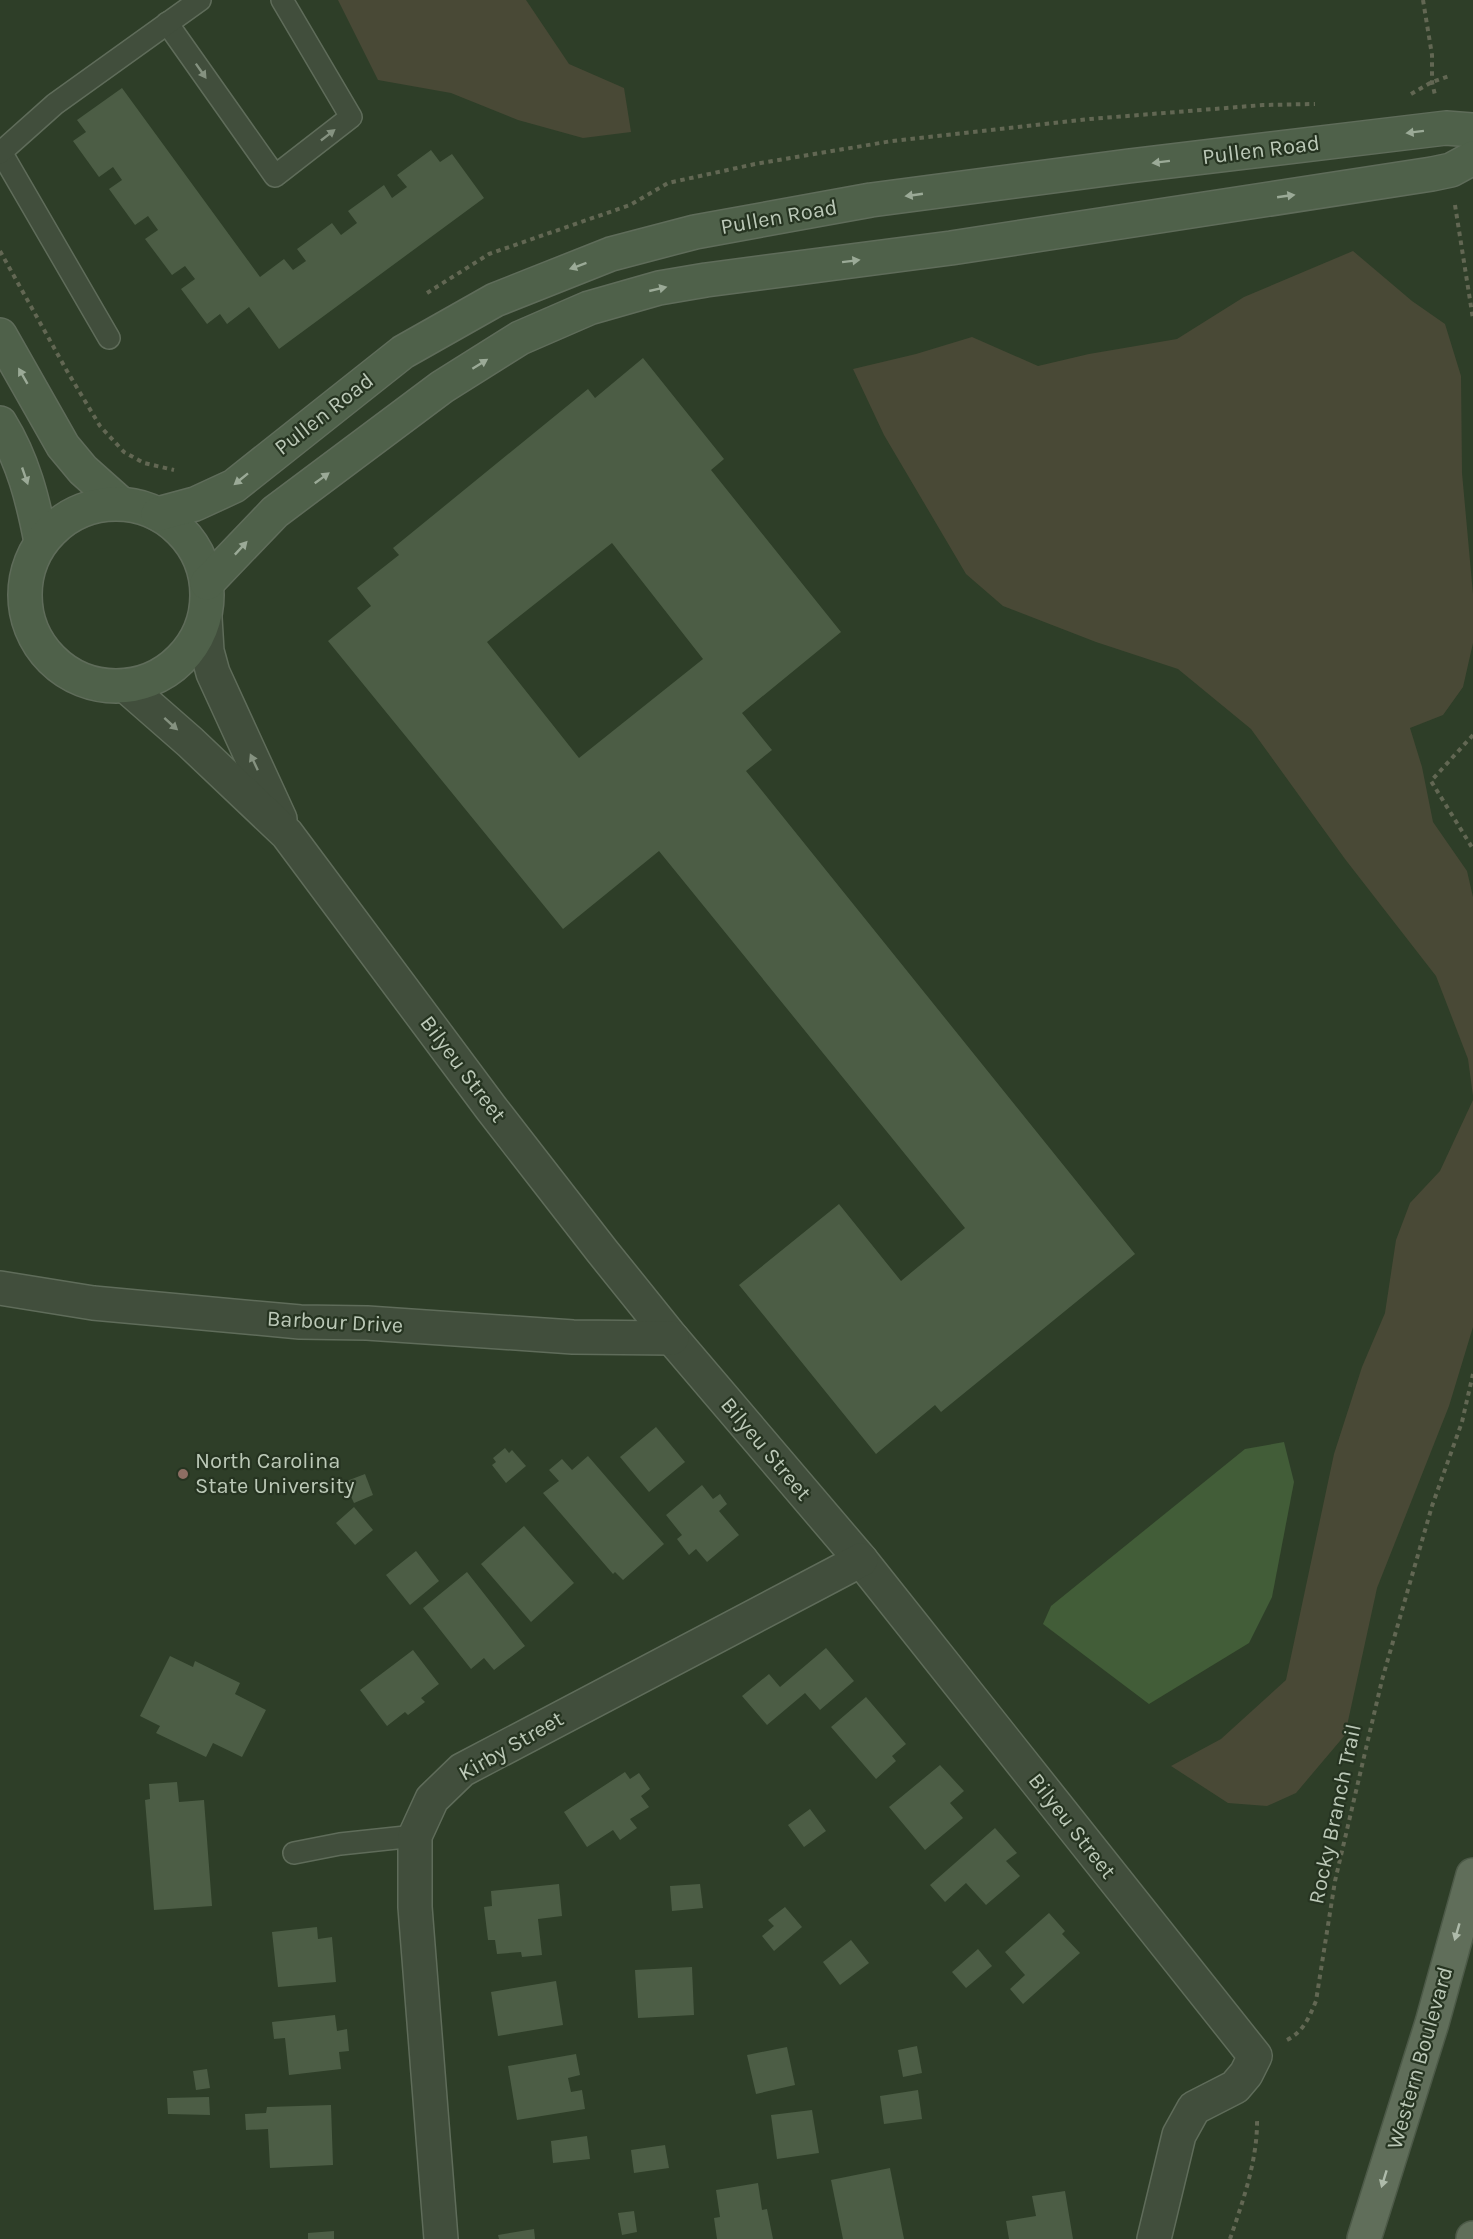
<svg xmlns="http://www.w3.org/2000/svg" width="1473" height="2239" viewBox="0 0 1473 2239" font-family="Karla,sans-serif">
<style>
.green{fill:#494936}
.water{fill:#425d38}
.building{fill:#4c5d45;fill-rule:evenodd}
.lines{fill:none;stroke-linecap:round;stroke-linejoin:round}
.lane-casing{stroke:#5f6c5a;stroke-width:24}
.street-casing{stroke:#5f6c5a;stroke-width:36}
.secondary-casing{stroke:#5f6c5a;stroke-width:36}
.primary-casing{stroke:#4d5a48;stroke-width:36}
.path{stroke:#626753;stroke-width:4;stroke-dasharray:4.5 4.5;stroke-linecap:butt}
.lane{stroke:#414e3c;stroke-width:21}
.street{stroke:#414e3c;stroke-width:33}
.secondary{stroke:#4f614a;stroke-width:33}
.primary{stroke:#606e5a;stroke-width:33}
.oneway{fill:#859280}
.oneway2{fill:#9baa97}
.oneway3{fill:#aebbaa}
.education-dot{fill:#8d6e63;stroke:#263421;stroke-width:2}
.labels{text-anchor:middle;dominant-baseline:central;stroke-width:4.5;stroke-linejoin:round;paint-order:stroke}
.street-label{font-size:22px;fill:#bcc9b8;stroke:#263421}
.poi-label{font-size:22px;fill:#bcc9b8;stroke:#263421;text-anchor:start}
</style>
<rect width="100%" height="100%" fill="#2e3e28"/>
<g class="green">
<polygon points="338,0 526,0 569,64 624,88 631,132 583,138 518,120 451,93 378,80"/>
<polygon points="1353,251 1412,301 1445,324 1461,376 1462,473 1473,594 1473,643 1463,687 1443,715 1410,728 1422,767 1433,822 1467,871 1473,897 1473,1096 1468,1059 1436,976 1345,859 1251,729 1178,669 1096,642 1003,606 966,574 884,435 853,369 916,354 972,337 1038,366 1089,354 1177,339 1244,297"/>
<polygon points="1473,1100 1473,1327 1449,1406 1377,1588 1345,1735 1296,1793 1267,1806 1228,1803 1171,1766 1221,1739 1286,1680 1334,1454 1362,1367 1385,1313 1396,1240 1410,1203 1440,1171"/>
</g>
<polygon class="water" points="1284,1442 1294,1482 1272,1597 1249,1643 1149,1704 1043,1624 1051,1606 1245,1449"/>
<g class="building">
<polygon points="122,88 260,277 284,259 293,270 306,261 297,249 332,223 341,235 357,223 348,211 384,185 392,198 407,187 397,175 431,150 440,162 452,154 484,198 279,349 249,307 227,324 220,314 207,324 181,289 195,279 185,266 172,275 145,239 158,230 148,216 135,225 109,189 122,180 113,167 99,177 73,141 86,132 77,120"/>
<path d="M643 358 724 459 711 470 841 632 742 713 772 750 746 771 1135 1254 941 1412 935 1405 876 1454 739 1285 839 1204 901 1281 965 1228 659 851 563 929 328 641 371 606 357 588 399 555 393 548 588 389 595 398ZM612 543 703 659 579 758 487 642Z"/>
<polygon points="656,1427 685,1462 649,1492 620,1457"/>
<polygon points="505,1448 509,1453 512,1450 526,1466 506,1483 492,1465 496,1462 493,1458"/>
<polygon points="588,1456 664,1544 623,1580 615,1572 613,1574 543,1493 559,1481 549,1470 562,1459 572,1470"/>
<polygon points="365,1474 373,1495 354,1503 344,1482"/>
<polygon points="702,1485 713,1499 720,1494 727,1504 719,1511 739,1535 707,1562 696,1549 689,1555 677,1539 682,1535 666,1515"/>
<polygon points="354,1507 373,1530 355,1545 336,1523"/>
<polygon points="524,1526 574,1583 531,1622 481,1564"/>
<polygon points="416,1551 439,1581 410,1605 386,1575"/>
<polygon points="467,1572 525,1646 494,1670 484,1658 471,1669 423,1608"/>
<polygon points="826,1648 854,1681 820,1710 805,1693 767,1725 742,1696 769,1674 780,1687"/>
<polygon points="413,1650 439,1684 421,1698 425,1702 408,1715 405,1712 387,1726 360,1690"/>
<polygon points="170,1656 193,1667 195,1661 240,1683 235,1694 266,1710 242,1757 213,1743 206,1757 156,1733 160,1726 140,1716"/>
<polygon points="866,1697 906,1744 892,1756 896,1761 876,1779 831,1727"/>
<polygon points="940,1765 964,1791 950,1803 963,1818 925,1850 889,1807"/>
<polygon points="625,1772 630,1779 639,1773 650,1789 641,1796 649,1807 630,1819 637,1828 620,1840 613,1830 587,1847 564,1812"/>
<polygon points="177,1782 179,1802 204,1800 212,1906 154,1910 145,1800 150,1799 149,1784"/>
<polygon points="810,1809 826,1831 804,1847 788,1825"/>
<polygon points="995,1828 1017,1853 1006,1861 1020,1876 986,1905 966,1883 945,1902 930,1885"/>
<polygon points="559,1884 562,1916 538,1919 542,1955 522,1957 521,1952 497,1954 495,1940 488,1940 484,1907 492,1906 491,1891"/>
<polygon points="700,1884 703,1908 672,1911 670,1886"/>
<polygon points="785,1907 802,1927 774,1951 762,1936 774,1926 768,1920"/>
<polygon points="1049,1913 1065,1931 1062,1934 1080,1953 1023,2004 1010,1989 1025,1975 1005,1952"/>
<polygon points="317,1927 318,1939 332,1937 336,1982 278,1987 272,1932"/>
<polygon points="851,1940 869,1963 840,1985 823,1962"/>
<polygon points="978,1949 992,1966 966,1988 952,1972"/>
<polygon points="692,1967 694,2015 638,2018 635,1970"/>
<polygon points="556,1981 563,2025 498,2036 491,1992"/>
<polygon points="335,2015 337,2031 347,2029 349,2051 339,2052 341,2069 289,2075 285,2038 274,2039 272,2022"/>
<polygon points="917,2046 922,2073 903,2077 898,2050"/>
<polygon points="787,2047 795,2085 756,2094 747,2055"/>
<polygon points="576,2054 580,2075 568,2078 571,2092 582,2090 585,2109 517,2120 508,2066"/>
<polygon points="207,2069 210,2088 196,2090 193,2071"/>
<polygon points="918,2090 922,2119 884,2124 880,2096"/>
<polygon points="209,2097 210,2115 168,2114 167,2098"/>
<polygon points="331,2105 333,2165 270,2168 268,2129 246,2130 245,2114 266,2113 267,2107"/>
<polygon points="812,2110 819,2153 777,2159 771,2115"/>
<polygon points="587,2136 590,2159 553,2163 551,2141"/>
<polygon points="665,2145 669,2168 634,2173 631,2150"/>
<polygon points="890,2168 904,2239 843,2239 831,2180"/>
<polygon points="758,2183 762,2210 767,2209 773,2239 717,2239 714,2218 720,2217 716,2190"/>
<polygon points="1065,2191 1073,2239 1009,2239 1006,2221 1036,2216 1032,2196"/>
<polygon points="634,2211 637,2232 622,2235 618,2213"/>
<polygon points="534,2229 535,2239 499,2239 498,2235"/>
<polygon points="334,2231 334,2239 308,2239 308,2233"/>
</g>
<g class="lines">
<defs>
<g id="lane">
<polyline points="167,23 275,176 351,117 282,0"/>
<polyline points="1,152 109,338"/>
<polyline points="0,153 55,104 200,0"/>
<polyline points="294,1853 340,1844 415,1836"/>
</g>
<g id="street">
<polyline points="205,618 207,651 213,673 280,819"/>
<polyline points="126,686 190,742 287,834 491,1108 602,1251 672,1338 861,1560 1255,2056 1246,2074 1235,2087 1194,2108 1179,2135 1154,2239"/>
<polyline points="0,1288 93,1303 300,1322 367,1323 573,1337 672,1338"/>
<polyline points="441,2239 415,1907 415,1836 432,1799 462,1770 861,1560"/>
</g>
<g id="secondary">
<polyline points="0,335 63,446 83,470 120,503"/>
<path d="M0 423C23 460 33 500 41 542"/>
<circle cx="116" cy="595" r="91"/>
<polyline points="158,514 195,504 234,486 403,352 495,300 611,254 695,232 871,200 1129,166 1446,128 1473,130"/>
<polyline points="207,583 275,512 442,387 520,338 589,308 659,288 706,280 951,248 1432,174 1451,170 1473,158"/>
</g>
<g id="primary">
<polyline points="1364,2239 1432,2023 1473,1875"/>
<polyline points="1473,2239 1473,2238"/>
</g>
</defs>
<use href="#lane" class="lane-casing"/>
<use href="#street" class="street-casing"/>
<use href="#secondary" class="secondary-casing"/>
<use href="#primary" class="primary-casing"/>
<g class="path">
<polyline points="1423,0 1432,55 1432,82 1435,95"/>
<polyline points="1411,94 1432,82 1449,76"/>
<polyline points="1455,205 1473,319"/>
<polyline points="0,251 67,371 100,426 124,452 144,463 174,470"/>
<polyline points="427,293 489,254 630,205 668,183 755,164 892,141 1090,119 1263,105 1315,104"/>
<polyline points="1473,735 1431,781 1473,849"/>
<path d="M1287 2040C1303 2032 1309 2018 1316 2001L1335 1881 1382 1680 1432 1506 1462 1422 1473 1374"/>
<path d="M1230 2239C1243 2201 1258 2159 1257 2118"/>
</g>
<use href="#lane" class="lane"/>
<use href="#street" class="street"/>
<use href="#secondary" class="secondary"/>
<use href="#primary" class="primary"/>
</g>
<defs><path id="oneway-solid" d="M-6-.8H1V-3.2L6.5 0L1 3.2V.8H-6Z" transform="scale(1.5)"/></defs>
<g class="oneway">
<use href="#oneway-solid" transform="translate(201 71) rotate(55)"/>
<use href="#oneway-solid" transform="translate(328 135) rotate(-38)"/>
<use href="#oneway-solid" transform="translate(171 724) rotate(42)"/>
<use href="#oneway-solid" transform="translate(254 762) rotate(-115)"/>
</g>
<g class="oneway2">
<use href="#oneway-solid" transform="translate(1415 132) rotate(173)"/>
<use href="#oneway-solid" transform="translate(1161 162) rotate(173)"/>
<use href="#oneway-solid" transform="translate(914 195) rotate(172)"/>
<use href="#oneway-solid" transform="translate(1286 196) rotate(-8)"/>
<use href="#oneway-solid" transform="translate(851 261) rotate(-7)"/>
<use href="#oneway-solid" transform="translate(578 266) rotate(160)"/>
<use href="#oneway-solid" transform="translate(658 289) rotate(-13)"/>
<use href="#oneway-solid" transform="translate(480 364) rotate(-32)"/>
<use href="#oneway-solid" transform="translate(23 376) rotate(-120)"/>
<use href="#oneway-solid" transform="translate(25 476) rotate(71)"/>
<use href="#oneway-solid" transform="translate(322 478) rotate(-36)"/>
<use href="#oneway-solid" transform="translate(241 479) rotate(141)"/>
<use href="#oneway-solid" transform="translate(241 548) rotate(-47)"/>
</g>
<g class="oneway3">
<use href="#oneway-solid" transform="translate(1457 1932) rotate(106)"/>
<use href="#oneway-solid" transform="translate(1384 2179) rotate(107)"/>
</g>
<circle class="education-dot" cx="183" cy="1474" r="6"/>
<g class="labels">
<g class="street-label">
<text transform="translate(1261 150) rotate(-7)">Pullen Road</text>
<text transform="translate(779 217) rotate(-10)">Pullen Road</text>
<text transform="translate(324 414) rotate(-38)">Pullen Road</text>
<text transform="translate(463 1069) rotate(53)">Bilyeu Street</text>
<text transform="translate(335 1322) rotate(3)">Barbour Drive</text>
<text transform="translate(766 1449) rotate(50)">Bilyeu Street</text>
<text transform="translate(511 1746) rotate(-30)">Kirby Street</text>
<text transform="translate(1335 1814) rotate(-78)">Rocky Branch Trail</text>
<text transform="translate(1072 1826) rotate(52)">Bilyeu Street</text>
<text transform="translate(1420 2058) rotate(-74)">Western Boulevard</text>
</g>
<g class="poi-label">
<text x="195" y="1461">North Carolina<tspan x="195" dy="25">State University</tspan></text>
</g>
</g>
</svg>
